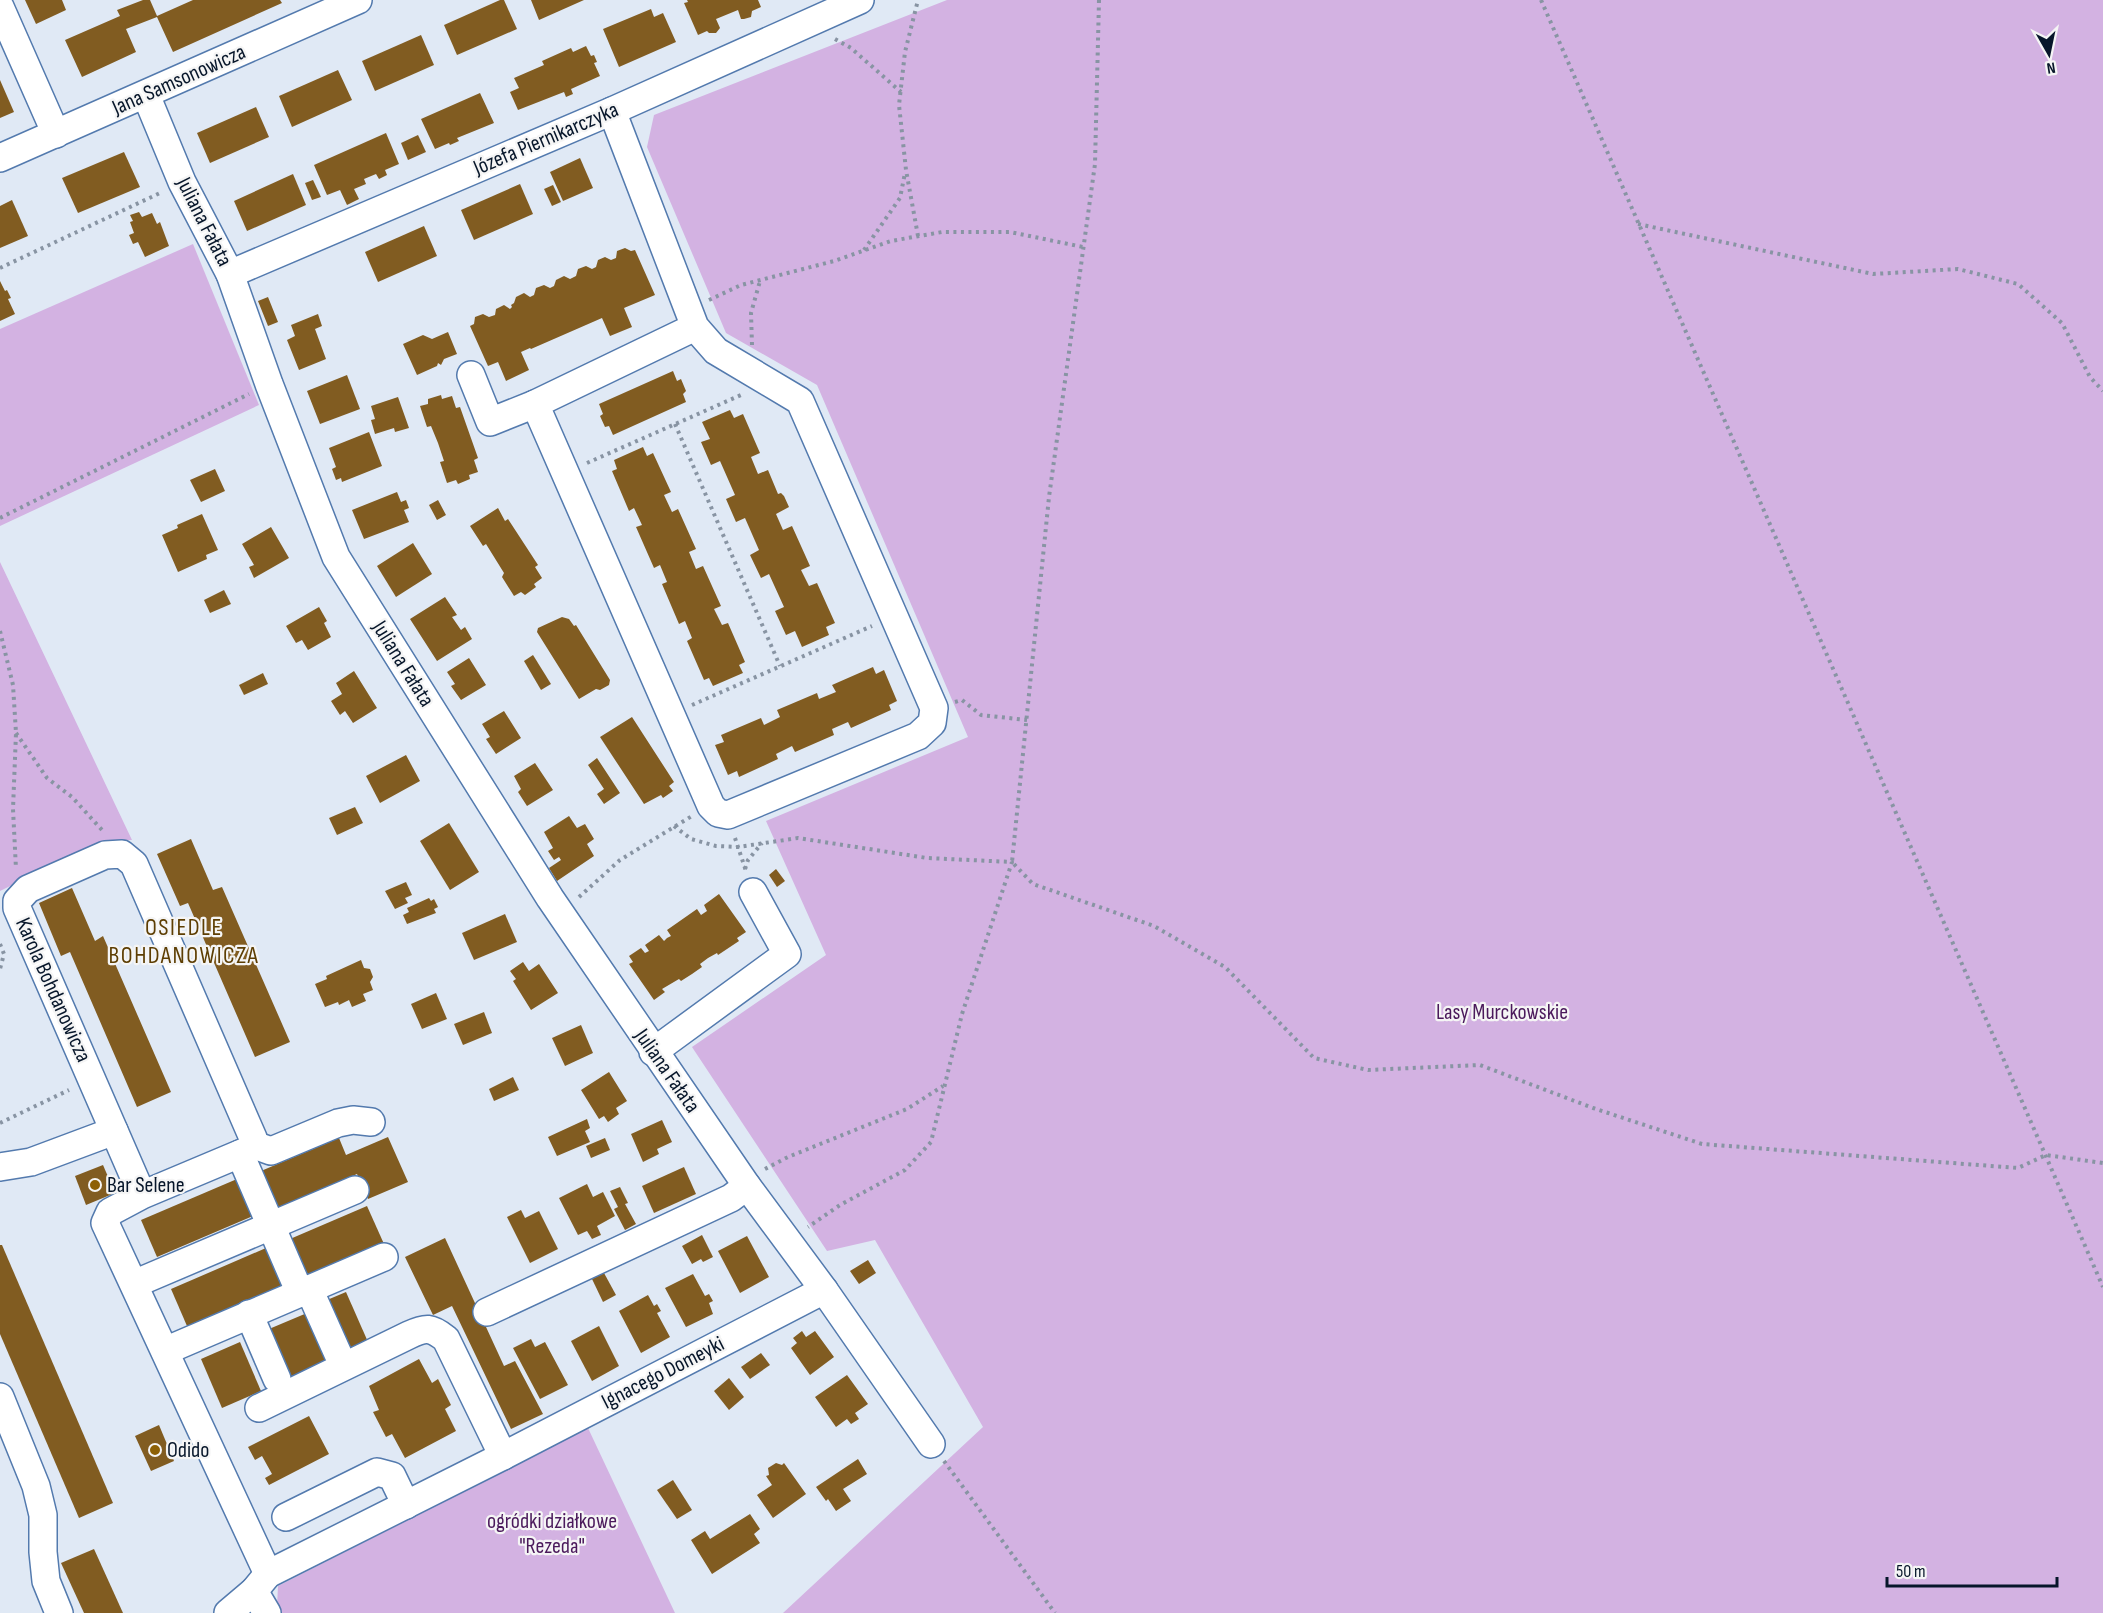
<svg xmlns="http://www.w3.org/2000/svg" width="2103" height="1613" viewBox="0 0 2103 1613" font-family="'Sofia Sans Condensed',sans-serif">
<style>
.green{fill:#d3b2e2}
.building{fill:#815c21}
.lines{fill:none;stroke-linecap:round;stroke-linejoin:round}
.minor-casing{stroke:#537aae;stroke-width:30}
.path{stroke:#8894a3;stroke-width:4;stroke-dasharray:3 4.5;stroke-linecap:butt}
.minor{stroke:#fff;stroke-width:27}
.poi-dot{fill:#8d6006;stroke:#f5f5f5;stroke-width:2}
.labels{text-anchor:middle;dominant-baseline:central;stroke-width:4.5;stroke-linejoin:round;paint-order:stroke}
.street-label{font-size:22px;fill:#07162a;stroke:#f5f5f5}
.park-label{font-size:22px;fill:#4b1a5c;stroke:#f5f5f5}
.poi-label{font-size:22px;fill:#07162a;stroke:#f5f5f5;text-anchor:start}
.neighbourhood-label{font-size:24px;letter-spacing:1.5px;fill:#5d3e03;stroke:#f5f5f5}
</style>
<rect width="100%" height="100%" fill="#e0e9f5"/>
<g class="green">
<polygon points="947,0 2103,0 2103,1613 783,1613 983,1427 875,1240 827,1251 692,1047 826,955 766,821 968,737 817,385 726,333 647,147 654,115"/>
<polygon points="193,244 259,405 0,526 0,329"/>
<polygon points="0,562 132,840 102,841 0,891"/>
<polygon points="588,1428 675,1613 267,1613 277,1607 278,1586"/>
</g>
<g class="building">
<polygon points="25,0 62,0 66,10 36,24"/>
<polygon points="143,0 150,0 157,16 193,0 280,0 282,3 173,52 157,17 126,29 136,52 82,77 65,40 120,16 117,10"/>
<polygon points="500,0 504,0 517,29 457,55 444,25"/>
<polygon points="531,0 584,0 539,20"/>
<polygon points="687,0 758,0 761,7 752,11 751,17 744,19 741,19 738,10 716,19 720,28 716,33 709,33 707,31 698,35 684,3 688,2"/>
<polygon points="651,9 654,17 663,13 676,42 619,67 603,29"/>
<polygon points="421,35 434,65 375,91 362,61"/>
<polygon points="586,46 591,56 594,55 597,62 594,63 600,76 571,89 573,94 566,97 564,92 518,110 510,92 519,88 514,78 544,65 542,61 571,48 573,52"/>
<polygon points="338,70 352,100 292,127 279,96"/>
<polygon points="0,80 14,112 0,118"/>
<polygon points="480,93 494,123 457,138 459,141 450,145 449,143 435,149 421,119"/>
<polygon points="256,107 269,137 210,163 197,133"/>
<polygon points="386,133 399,164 385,170 387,175 379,179 376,174 364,179 366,184 354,189 359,199 347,205 340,190 327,195 314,165"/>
<polygon points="418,135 426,152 408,160 401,143"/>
<polygon points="124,152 140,187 78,213 62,178"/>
<polygon points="580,158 593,188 563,201 550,172"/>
<polygon points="293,174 306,205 247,231 234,201"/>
<polygon points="313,180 321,197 312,200 305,183"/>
<polygon points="520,184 533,214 474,240 461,210"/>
<polygon points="553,185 561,202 552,206 544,189"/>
<polygon points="12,200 28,236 0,248 0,206"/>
<polygon points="139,212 142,217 152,213 157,224 160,222 169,246 145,257 138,242 133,244 129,235 134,233 130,222 133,221 130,215"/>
<polygon points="424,226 437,256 378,282 365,252"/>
<polygon points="625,248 631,251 635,250 655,295 624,308 632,327 610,336 602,318 531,349 530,348 521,352 529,370 506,381 498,362 488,366 470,326 474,324 475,317 483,314 489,317 495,315 496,309 504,305 510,309 512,307 511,305 514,303 516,297 524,293 530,297 534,295 536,288 544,285 550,288 554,286 556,280 564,276 570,279 576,276 578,269 586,266 592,269 596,267 598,260 605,257 611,260 616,258 617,251"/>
<polygon points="0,281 5,291 7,290 11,298 8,299 15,314 0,321"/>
<polygon points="268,297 278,322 268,326 258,301"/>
<polygon points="318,314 322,326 315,329 326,359 299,370 287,340 295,336 291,325"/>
<polygon points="448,332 457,354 444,359 441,365 438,363 437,366 417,375 403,344 423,335 432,339"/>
<polygon points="673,371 677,381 681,379 686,391 683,394 686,402 613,435 609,426 605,427 600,416 603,414 599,404"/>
<polygon points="347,375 360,409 320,424 307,391"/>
<polygon points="441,395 442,399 452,396 456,408 460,407 478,458 474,460 478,472 469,475 470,479 458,484 456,480 447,483 440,462 444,461 438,443 431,426 427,427 420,406 428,404 428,399"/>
<polygon points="398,397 409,428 395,432 394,428 375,434 371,420 375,419 371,406"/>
<polygon points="730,410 734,418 743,414 760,453 751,457 758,474 768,470 778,494 781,493 784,496 789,507 776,514 783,530 792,526 810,566 801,570 809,586 817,583 835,623 826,627 829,635 802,647 795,631 786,635 775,611 784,607 769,574 761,578 750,555 759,550 745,518 736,522 726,499 735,495 720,461 711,465 701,442 710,439 702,422"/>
<polygon points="369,432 382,466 342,482 341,478 336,480 332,469 336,467 329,448"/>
<polygon points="643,447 647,456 653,453 671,492 664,495 672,512 678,509 696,549 689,552 696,569 703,566 721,606 714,609 722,625 728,623 745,662 739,665 743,673 713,686 709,678 704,680 687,641 692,638 685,621 679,624 662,584 667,582 660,565 654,568 636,527 642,525 634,508 629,511 612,471 617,469 614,460"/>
<polygon points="215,469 225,491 201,502 190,480"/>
<polygon points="397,492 401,502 406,500 409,508 404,510 409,522 364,539 352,510"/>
<polygon points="438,500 446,515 437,520 429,505"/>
<polygon points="498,508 505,521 508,519 538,565 535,567 542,578 534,584 536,587 525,595 521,592 514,596 502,577 504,573 486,544 483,546 470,526"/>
<polygon points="202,514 218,550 206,555 207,559 178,572 162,535 178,528 177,525"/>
<polygon points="271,527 289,558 254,578 249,567 254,565 242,544"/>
<polygon points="413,543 432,574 396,597 377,566"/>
<polygon points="224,590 231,604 210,613 204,600"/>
<polygon points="445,597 457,615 452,617 461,630 465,627 472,639 437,661 410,619"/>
<polygon points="319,607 327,621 324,623 331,637 308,650 302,640 296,643 286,626"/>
<polygon points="562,617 569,619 574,626 576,625 610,680 609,685 600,690 596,689 579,699 537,632 538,628"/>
<polygon points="533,655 551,684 541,690 524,661"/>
<polygon points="469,658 486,685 461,700 451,686 455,684 447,672"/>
<polygon points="873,667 876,674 884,670 897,701 889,705 891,710 851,728 848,722 832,729 834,735 795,752 792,746 776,754 778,759 739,777 737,771 728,775 715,745 724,742 721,735 761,718 764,725 780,717 777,710 817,693 819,699 836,692 832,685"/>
<polygon points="354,671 377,708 353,723 345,711 340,715 331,701 342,694 336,683"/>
<polygon points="263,673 268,684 244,695 239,685"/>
<polygon points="504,711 521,738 496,754 486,739 490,737 482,724"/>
<polygon points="632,717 674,782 669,786 673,791 663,798 661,795 644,804 600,737"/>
<polygon points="406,755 420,781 380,803 366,776"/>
<polygon points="597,758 620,793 604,804 597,794 604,789 588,765"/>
<polygon points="535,763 553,790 527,806 518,792 521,789 514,776"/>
<polygon points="355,807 363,823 337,835 329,818"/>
<polygon points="569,816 577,828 585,824 594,839 587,844 594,856 557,881 549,868 561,860 559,857 554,860 548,851 553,848 544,832"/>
<polygon points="449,823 479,872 450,890 420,841"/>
<polygon points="191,839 213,890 222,887 290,1042 255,1057 188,903 180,906 157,854"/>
<polygon points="776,869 785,881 777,887 769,875"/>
<polygon points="406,882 412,895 405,898 408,903 395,909 385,891"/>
<polygon points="72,888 95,941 103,936 171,1092 137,1107 70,952 61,956 39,903"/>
<polygon points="719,894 746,932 737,938 739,941 718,955 717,953 708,958 700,964 702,967 692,974 681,981 679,979 662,989 665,992 654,1000 629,964 633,962 629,956 641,948 645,953 649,951 645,945 659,935 664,941 667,938 671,936 667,930 697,909 701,915 707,911 704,905"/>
<polygon points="429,898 431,901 434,899 438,907 434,909 436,913 407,924 403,915 409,912 407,908"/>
<polygon points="505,914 517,942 474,960 462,933"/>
<polygon points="361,960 364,968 370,969 373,977 370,982 373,990 363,994 366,1001 352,1007 349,1000 339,1005 338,1002 325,1007 315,984 327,979 326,976"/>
<polygon points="523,962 529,971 539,964 558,993 531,1010 513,981 516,979 510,971"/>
<polygon points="436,993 447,1019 422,1029 411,1004"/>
<polygon points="484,1012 492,1033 463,1045 454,1024"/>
<polygon points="581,1025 593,1053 565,1066 552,1038"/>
<polygon points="609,1072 627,1101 616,1108 619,1114 608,1122 604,1116 599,1119 581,1090"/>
<polygon points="513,1077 519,1090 494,1101 489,1089"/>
<polygon points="587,1119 590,1128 585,1131 590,1142 557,1156 548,1137"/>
<polygon points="662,1120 672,1142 657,1149 659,1154 643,1162 631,1134"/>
<polygon points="388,1137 408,1182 368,1199 357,1174 277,1208 261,1171 339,1138 346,1155"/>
<polygon points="605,1138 610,1150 591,1158 586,1146"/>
<polygon points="103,1165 115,1193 86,1205 75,1176"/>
<polygon points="684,1167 696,1194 654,1213 642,1186"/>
<polygon points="237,1179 253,1216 157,1257 141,1220"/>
<polygon points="587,1184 593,1197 603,1192 615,1216 597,1226 601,1235 592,1239 587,1231 578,1235 559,1198"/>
<polygon points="620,1187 628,1203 625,1204 636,1224 625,1230 614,1209 618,1207 610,1191"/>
<polygon points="367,1206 384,1244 307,1278 290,1239"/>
<polygon points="521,1210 525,1218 539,1211 558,1249 530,1263 507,1217"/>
<polygon points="702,1235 713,1257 703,1262 701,1259 692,1264 682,1246"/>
<polygon points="747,1236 769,1277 740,1293 718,1251"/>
<polygon points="445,1238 504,1366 515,1361 543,1414 511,1429 452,1306 433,1315 405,1257"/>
<polygon points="0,1245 2,1245 113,1503 79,1518 0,1334"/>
<polygon points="266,1248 283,1285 187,1326 171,1289"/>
<polygon points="868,1260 876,1273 859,1284 850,1271"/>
<polygon points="604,1273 616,1295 603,1302 592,1279"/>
<polygon points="693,1274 705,1296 709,1294 713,1301 709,1303 713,1314 686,1327 665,1288"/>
<polygon points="346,1292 368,1342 348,1352 327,1300"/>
<polygon points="648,1295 654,1306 657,1304 661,1311 657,1313 670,1337 641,1353 619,1311"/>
<polygon points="307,1313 328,1361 290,1377 269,1329"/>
<polygon points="599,1326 619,1366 592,1381 571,1341"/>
<polygon points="802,1331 806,1337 815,1331 834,1357 810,1375 791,1348 797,1343 793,1338"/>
<polygon points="531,1339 535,1347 545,1342 568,1385 540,1399 513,1348"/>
<polygon points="240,1342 261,1391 222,1408 201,1359"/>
<polygon points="761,1353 770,1365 750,1379 741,1367"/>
<polygon points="419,1359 432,1383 438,1379 451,1405 445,1409 456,1431 405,1458 392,1434 386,1437 373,1412 379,1410 369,1386"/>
<polygon points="847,1375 868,1404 855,1413 859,1419 851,1424 847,1419 836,1427 815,1397"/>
<polygon points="729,1378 744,1397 729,1410 714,1391"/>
<polygon points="309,1416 329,1454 269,1485 265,1478 272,1474 262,1456 255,1460 248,1447"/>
<polygon points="159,1425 174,1461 151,1471 135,1436"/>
<polygon points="858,1459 867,1474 843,1489 851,1501 836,1511 828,1499 826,1501 816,1487"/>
<polygon points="776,1463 782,1465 784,1463 806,1494 773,1518 757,1495 772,1485 766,1476 769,1475 768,1468"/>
<polygon points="673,1480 692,1510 677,1519 657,1490"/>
<polygon points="750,1514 760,1529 754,1534 760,1543 712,1574 691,1540 705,1531 710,1539"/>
<polygon points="94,1549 123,1613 84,1613 61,1563"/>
</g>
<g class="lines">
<defs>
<g id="minor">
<polyline points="0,7 56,134"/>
<polyline points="146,95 182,182 230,274 269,384 336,557 550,898 747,1186 824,1290 931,1444"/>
<polyline points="612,111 695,327 716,351 800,401 934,708 932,723 918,736 728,815 718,813 711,806 535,404 695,327"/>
<polyline points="0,158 358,0"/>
<polyline points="230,274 612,111 860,0"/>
<polyline points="471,375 490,422 535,404"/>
<polyline points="653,1052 787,954 753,892"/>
<polyline points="254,1145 271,1151 338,1123 353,1120 371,1122"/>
<polyline points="240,1154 300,1293"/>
<polyline points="0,1167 31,1162 114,1131"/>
<polyline points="142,1195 17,908 17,901 28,889 105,855 122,854 134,864 253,1138 254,1145 249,1150 142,1195 110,1212 105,1223 268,1574"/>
<polyline points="134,1284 355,1190"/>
<polyline points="309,1289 338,1354"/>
<polyline points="487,1312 731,1198 747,1186"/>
<polyline points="249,1314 277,1379"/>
<polyline points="165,1351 384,1257"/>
<polyline points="0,1397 36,1486 43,1515 43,1552 46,1581 59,1613"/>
<path d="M259 1408 409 1335C426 1327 431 1327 446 1339L503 1456"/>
<polyline points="286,1517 377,1472 392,1476 406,1505"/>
<polyline points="254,1591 267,1613"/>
<polyline points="228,1613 254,1591 268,1574 503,1456 824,1290"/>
</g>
</defs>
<use href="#minor" class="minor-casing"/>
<g class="path">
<polyline points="1099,0 1095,164 1049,497 1012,862 1033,884 1154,926 1225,967 1314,1058 1368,1070 1480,1065 1593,1108 1702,1144 2018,1168 2046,1155 2103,1163"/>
<polyline points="1541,0 2103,1287"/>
<polyline points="835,39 851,48 901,92"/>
<polyline points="1638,224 1873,274 1958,269 2018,284 2062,323 2090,377 2103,391"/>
<polyline points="918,236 906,170 899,105 905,52 918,0"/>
<polyline points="864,250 900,198 905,173"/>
<polyline points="0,268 160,193"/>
<polyline points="709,300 741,285 834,261 891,241 942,232 1010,232 1083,247"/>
<polyline points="752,345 751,313 760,281"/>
<polyline points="675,424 780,666"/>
<polyline points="587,463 741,395"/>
<polyline points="0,518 249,394"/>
<polyline points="0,631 13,685 16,733 13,809 16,869"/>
<polyline points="955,702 962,700 981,715 1027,720"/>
<polyline points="692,705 872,626"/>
<polyline points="16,733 47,778 72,797 102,830"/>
<polyline points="674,826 691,839 716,846 738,847 798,838 927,858 1012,862 962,1014 931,1142 905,1170 840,1205 808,1227"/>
<polyline points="735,838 746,871"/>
<polyline points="745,869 748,860 762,843"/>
<polyline points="579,897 620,860 692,816"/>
<polyline points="0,944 4,954 0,969"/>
<polyline points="0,1123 69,1090"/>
<polyline points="765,1169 788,1157 907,1109 943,1086"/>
<polyline points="944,1461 1055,1613"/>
</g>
<use href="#minor" class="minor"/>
</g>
<g class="poi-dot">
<circle cx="95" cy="1185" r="6"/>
<circle cx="155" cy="1450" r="6"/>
</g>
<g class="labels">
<g class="street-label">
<text transform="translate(179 80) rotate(-24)">Jana Samsonowicza</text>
<text transform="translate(546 139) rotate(-23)">Józefa Piernikarczyka</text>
<text transform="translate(204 222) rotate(63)">Juliana Fałata</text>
<text transform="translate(403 664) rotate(58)">Juliana Fałata</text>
<text transform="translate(53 990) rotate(66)">Karola Bohdanowicza</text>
<text transform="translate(667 1071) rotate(55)">Juliana Fałata</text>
<text transform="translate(663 1373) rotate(-27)">Ignacego Domeyki</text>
</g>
<g class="park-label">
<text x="1502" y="1012">Lasy Murckowskie</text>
<text x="552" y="1521">ogródki działkowe<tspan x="552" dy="25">"Rezeda"</tspan></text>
</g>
<g class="poi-label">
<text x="107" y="1185">Bar Selene</text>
<text x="167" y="1450">Odido</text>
</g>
<g class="neighbourhood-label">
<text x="184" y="927">OSIEDLE<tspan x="184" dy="28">BOHDANOWICZA</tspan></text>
</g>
</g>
<g transform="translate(2049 54) rotate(171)" stroke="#f5f5f5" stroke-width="4.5" paint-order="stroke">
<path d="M0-4.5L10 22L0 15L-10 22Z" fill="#07162a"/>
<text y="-9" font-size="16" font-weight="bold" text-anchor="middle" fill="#07162a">N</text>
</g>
<path d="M1887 1577v9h170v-9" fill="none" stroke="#07162a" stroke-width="3"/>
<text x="1896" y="1577" font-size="18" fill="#07162a" stroke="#f5f5f5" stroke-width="4.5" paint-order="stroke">50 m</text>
</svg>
